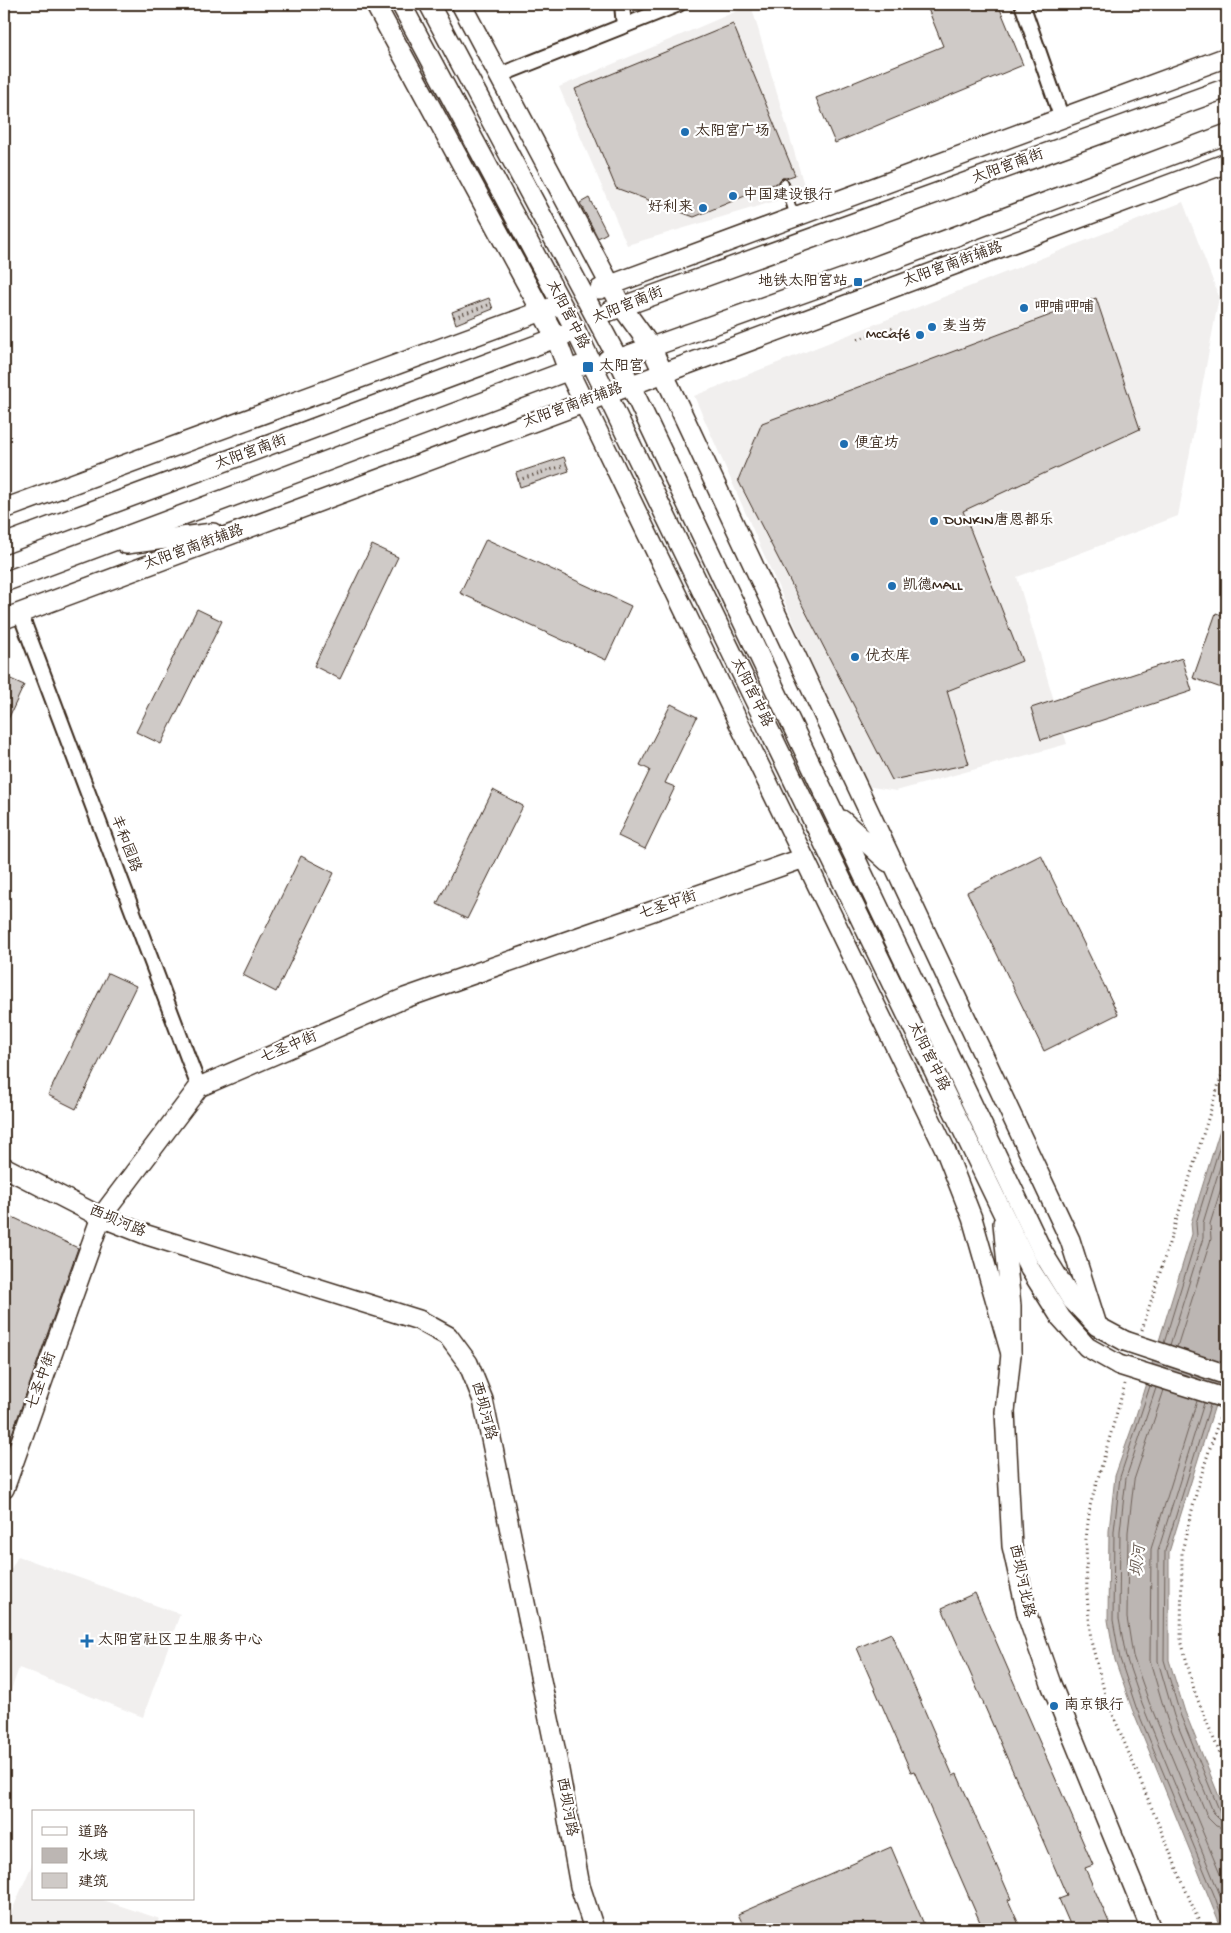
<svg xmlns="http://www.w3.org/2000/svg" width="1231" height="1933" viewBox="0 0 1231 1933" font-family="'Gochi Hand','LXGW WenKai TC',sans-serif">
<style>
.built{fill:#f1efee}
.water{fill:#bcb6b3;stroke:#887e77}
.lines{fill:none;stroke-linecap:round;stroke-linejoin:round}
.shore{stroke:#6f625a;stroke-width:1}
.building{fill:#cfcac7;stroke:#3b2a1e}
.lane-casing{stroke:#3b2a1e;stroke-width:11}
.street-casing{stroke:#3b2a1e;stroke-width:18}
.secondary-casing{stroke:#3b2a1e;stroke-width:22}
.path{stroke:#3b2a1e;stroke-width:3;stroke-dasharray:1 4;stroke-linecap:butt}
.lane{stroke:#fff;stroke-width:7}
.street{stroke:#fff;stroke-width:14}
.secondary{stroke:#fff;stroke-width:19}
.secondary-bridge-casing{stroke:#3b2a1e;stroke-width:22;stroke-linecap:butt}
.secondary-bridge{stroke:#fff;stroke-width:19}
.poi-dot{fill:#1f6fb2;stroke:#fff;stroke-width:2}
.labels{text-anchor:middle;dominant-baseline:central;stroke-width:4.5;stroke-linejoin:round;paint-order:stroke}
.poi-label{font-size:15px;fill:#3b2a1e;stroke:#fff;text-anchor:start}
.street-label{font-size:15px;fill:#3b2a1e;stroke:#fff}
.water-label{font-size:16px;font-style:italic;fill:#685b52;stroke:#fff}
</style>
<rect width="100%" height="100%" fill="#fff"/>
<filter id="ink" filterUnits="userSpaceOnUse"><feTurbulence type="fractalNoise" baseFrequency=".02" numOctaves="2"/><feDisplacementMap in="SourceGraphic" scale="10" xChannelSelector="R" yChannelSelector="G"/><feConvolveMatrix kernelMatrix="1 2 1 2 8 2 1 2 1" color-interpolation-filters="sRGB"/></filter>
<g filter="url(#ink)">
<g class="built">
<polygon points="751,5 806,192 627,245 559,87"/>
<polygon points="1183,202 1219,297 1178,516 1017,577 1067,744 896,791 866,786 694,396"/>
<polygon points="18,1556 180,1614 143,1717 19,1668 4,1709 4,1582"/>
<polygon points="34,1860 34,1899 100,1899 160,1919 155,1929 4,1929"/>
</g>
<polygon class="water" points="1227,1107 1227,1367 1169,1552 1169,1660 1185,1712 1227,1816 1227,1929 1222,1929 1132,1709 1115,1660 1108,1620 1109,1531 1115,1476 1134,1422 1192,1234 1191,1223"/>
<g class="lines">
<g class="shore">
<polyline points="1164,1343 1197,1236 1196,1223 1227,1123"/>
<polyline points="1170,1345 1203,1238 1203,1223 1227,1144"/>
<polyline points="1177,1347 1211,1239 1210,1224 1227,1169"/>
<polyline points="1150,1386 1120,1477 1114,1531 1113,1620 1120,1659 1136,1707 1215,1897 1226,1929"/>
<polyline points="1156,1388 1126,1478 1120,1531 1119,1619 1126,1657 1142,1704 1227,1912"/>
<polyline points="1164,1390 1134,1480 1128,1532 1127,1618 1133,1656 1149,1702 1227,1891"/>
<polyline points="1197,1401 1151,1549 1150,1661 1167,1719 1208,1818 1216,1826 1227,1829"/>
<polyline points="1204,1403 1158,1551 1158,1661 1174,1716 1214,1814 1220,1820 1227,1822"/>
<polyline points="1210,1405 1165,1551 1164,1660 1180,1714 1220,1812 1227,1815"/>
</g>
</g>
<g class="building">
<polygon points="926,4 998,4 1023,65 835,143 816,98 943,46"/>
<polygon points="733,24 795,175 786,178 782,178 779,182 694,217 616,188 575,89"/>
<polygon points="589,198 607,233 598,238 580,203"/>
<polygon points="489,298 493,309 456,324 452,312"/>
<polygon points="1096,298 1140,429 963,511 1022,661 947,691 969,764 892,780 738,480 762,423"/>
<polygon points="564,457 569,471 520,487 516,473"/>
<polygon points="486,539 631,606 606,660 460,593"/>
<polygon points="372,545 398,557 340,679 314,666"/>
<polygon points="197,609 222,621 161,744 136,732"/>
<polygon points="1216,613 1227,617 1227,690 1193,678"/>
<polygon points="1182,658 1192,691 1041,740 1031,708"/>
<polygon points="4,676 24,685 4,728"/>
<polygon points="671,704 697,717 665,783 675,787 645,849 618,836 650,770 640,765"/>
<polygon points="493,790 523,806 467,919 437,904"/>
<polygon points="1041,855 1118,1014 1044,1051 967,892"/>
<polygon points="301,856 334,873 276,992 243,975"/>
<polygon points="108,973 136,986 76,1109 48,1095"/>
<polygon points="4,1213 78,1248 4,1456"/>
<polygon points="975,1593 1093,1865 1085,1868 1112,1929 1072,1929 1059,1899 1067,1896 942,1608"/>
<polygon points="891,1633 953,1776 957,1774 1011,1899 1008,1900 1021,1929 983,1929 914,1771 911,1772 857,1648"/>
<polygon points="891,1847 926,1929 745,1929 738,1914"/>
</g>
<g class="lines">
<defs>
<polyline id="lane" points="784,183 794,215"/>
<g id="street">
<polyline points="622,4 624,26"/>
<polyline points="1022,4 1062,119"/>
<polyline points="500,75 679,4"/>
<polyline points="20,613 199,1087"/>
</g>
<g id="secondary">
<polyline points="375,4 556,338 568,370 945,1149 972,1218 1011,1354"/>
<polyline points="401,4 576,331 1030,1269 1061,1318 1087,1347 1119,1365"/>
<polyline points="429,4 618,359 1043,1253 1072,1300 1097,1326 1125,1341"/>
<polyline points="461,4 622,307 651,347 1070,1240 1096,1322"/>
<polyline points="600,289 1227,57"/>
<polyline points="610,311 1227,88"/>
<polyline points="607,360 618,359 853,275 1227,134"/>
<polyline points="4,509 553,307"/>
<polyline points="4,544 566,334"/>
<polyline points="126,544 213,533"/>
<polyline points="4,582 580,366"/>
<polyline points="4,619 1227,163"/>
<polyline points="842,820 888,862"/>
<polyline points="4,1167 101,1217 147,1235 419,1320 448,1336 468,1363 483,1400 555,1748 580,1886 594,1929"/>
<polyline points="1003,1223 1011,1306 1011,1354 1005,1412 1012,1546 1028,1618 1051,1684 1151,1929"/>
<polyline points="4,1489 101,1217 199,1087 405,998 804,858"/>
</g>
</defs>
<use href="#lane" class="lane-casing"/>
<use href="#street" class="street-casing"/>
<use href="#secondary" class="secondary-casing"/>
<g class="path">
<polyline points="454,317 491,304"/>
<polyline points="858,339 894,328"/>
<polyline points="518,480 566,465"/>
<polyline points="1142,1330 1227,1058"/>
<polyline points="1125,1384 1090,1506 1086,1539 1087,1595 1091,1641 1106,1698 1202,1929"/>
<polyline points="1221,1414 1199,1482 1182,1551 1181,1640 1195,1693 1227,1771"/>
</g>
<use href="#lane" class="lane"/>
<use href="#street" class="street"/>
<use href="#secondary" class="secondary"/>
<defs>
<g id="secondary-bridge">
<polyline points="1125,1341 1227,1375"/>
<polyline points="1119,1365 1227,1399"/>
</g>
</defs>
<use href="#secondary-bridge" class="secondary-bridge-casing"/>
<use href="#secondary-bridge" class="secondary-bridge"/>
</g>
</g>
<g class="poi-dot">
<circle cx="685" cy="132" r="5"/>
<circle cx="733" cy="196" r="5"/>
<circle cx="703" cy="208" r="5"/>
<rect x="853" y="277" width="10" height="10" rx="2.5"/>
<circle cx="1024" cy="308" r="5"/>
<circle cx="932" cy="327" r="5"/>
<circle cx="920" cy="335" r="5"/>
<rect x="582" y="361" width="12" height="12" rx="2.5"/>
<circle cx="844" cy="444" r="5"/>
<circle cx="934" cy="521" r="5"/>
<circle cx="892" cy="586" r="5"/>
<circle cx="855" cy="657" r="5"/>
<path d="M84.5 1633.5h5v5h5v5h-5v5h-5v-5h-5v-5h5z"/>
<circle cx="1054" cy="1706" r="5"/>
</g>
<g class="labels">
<g class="poi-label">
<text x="695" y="132">太阳宫广场</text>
<text x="743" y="196">中国建设银行</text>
<text x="693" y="208" text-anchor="end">好利来</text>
<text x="848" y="282" text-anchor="end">地铁太阳宫站</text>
<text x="1034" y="308">呷哺呷哺</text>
<text x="942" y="327">麦当劳</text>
<text x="910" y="335" text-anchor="end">McCafé</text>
<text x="599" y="367">太阳宫</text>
<text x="854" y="444">便宜坊</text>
<text x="944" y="521">DUNKIN唐恩都乐</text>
<text x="902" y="586">凯德MALL</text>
<text x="865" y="657">优衣库</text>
<text x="98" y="1641">太阳宫社区卫生服务中心</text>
<text x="1064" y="1706">南京银行</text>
</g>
<g class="street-label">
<text transform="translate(1008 167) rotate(-20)">太阳宫南街</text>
<text transform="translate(953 265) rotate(-20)">太阳宫南街辅路</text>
<text transform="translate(628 306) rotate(-22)">太阳宫南街</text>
<text transform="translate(567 315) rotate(63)">太阳宫中路</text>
<text transform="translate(573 406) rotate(-20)">太阳宫南街辅路</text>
<text transform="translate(251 453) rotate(-20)">太阳宫南街</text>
<text transform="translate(194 548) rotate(-20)">太阳宫南街辅路</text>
<text transform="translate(751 693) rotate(64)">太阳宫中路</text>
<text transform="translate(125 844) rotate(69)">丰和园路</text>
<text transform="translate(668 906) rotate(-19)">七圣中街</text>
<text transform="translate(289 1048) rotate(-23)">七圣中街</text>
<text transform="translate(928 1057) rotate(64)">太阳宫中路</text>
<text transform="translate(117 1222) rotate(23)">西坝河路</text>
<text transform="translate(42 1381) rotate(-70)">七圣中街</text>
<text transform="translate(483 1411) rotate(75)">西坝河路</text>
<text transform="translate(1021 1581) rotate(78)">西坝河北路</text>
<text transform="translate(566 1807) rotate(80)">西坝河路</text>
</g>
<g class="water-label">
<text transform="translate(1140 1561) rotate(-84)">坝河</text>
</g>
</g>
<rect width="1231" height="1933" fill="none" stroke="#fff" stroke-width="20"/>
<rect x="10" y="10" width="1211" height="1913" fill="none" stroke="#3b2a1e" stroke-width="2" filter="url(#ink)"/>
<rect x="32" y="1810" width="162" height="90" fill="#ffffff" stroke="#b1aaa5"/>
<rect x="42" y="1827" width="25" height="8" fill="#ffffff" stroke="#b1aaa5"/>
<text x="78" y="1836" font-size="15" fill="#3b2a1e">道路</text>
<rect x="42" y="1848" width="25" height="15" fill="#bcb6b3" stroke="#b1aaa5"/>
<text x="78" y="1860" font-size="15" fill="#3b2a1e">水域</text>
<rect x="42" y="1873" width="25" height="15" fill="#cfcac7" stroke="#b1aaa5"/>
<text x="78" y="1886" font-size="15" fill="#3b2a1e">建筑</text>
</svg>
